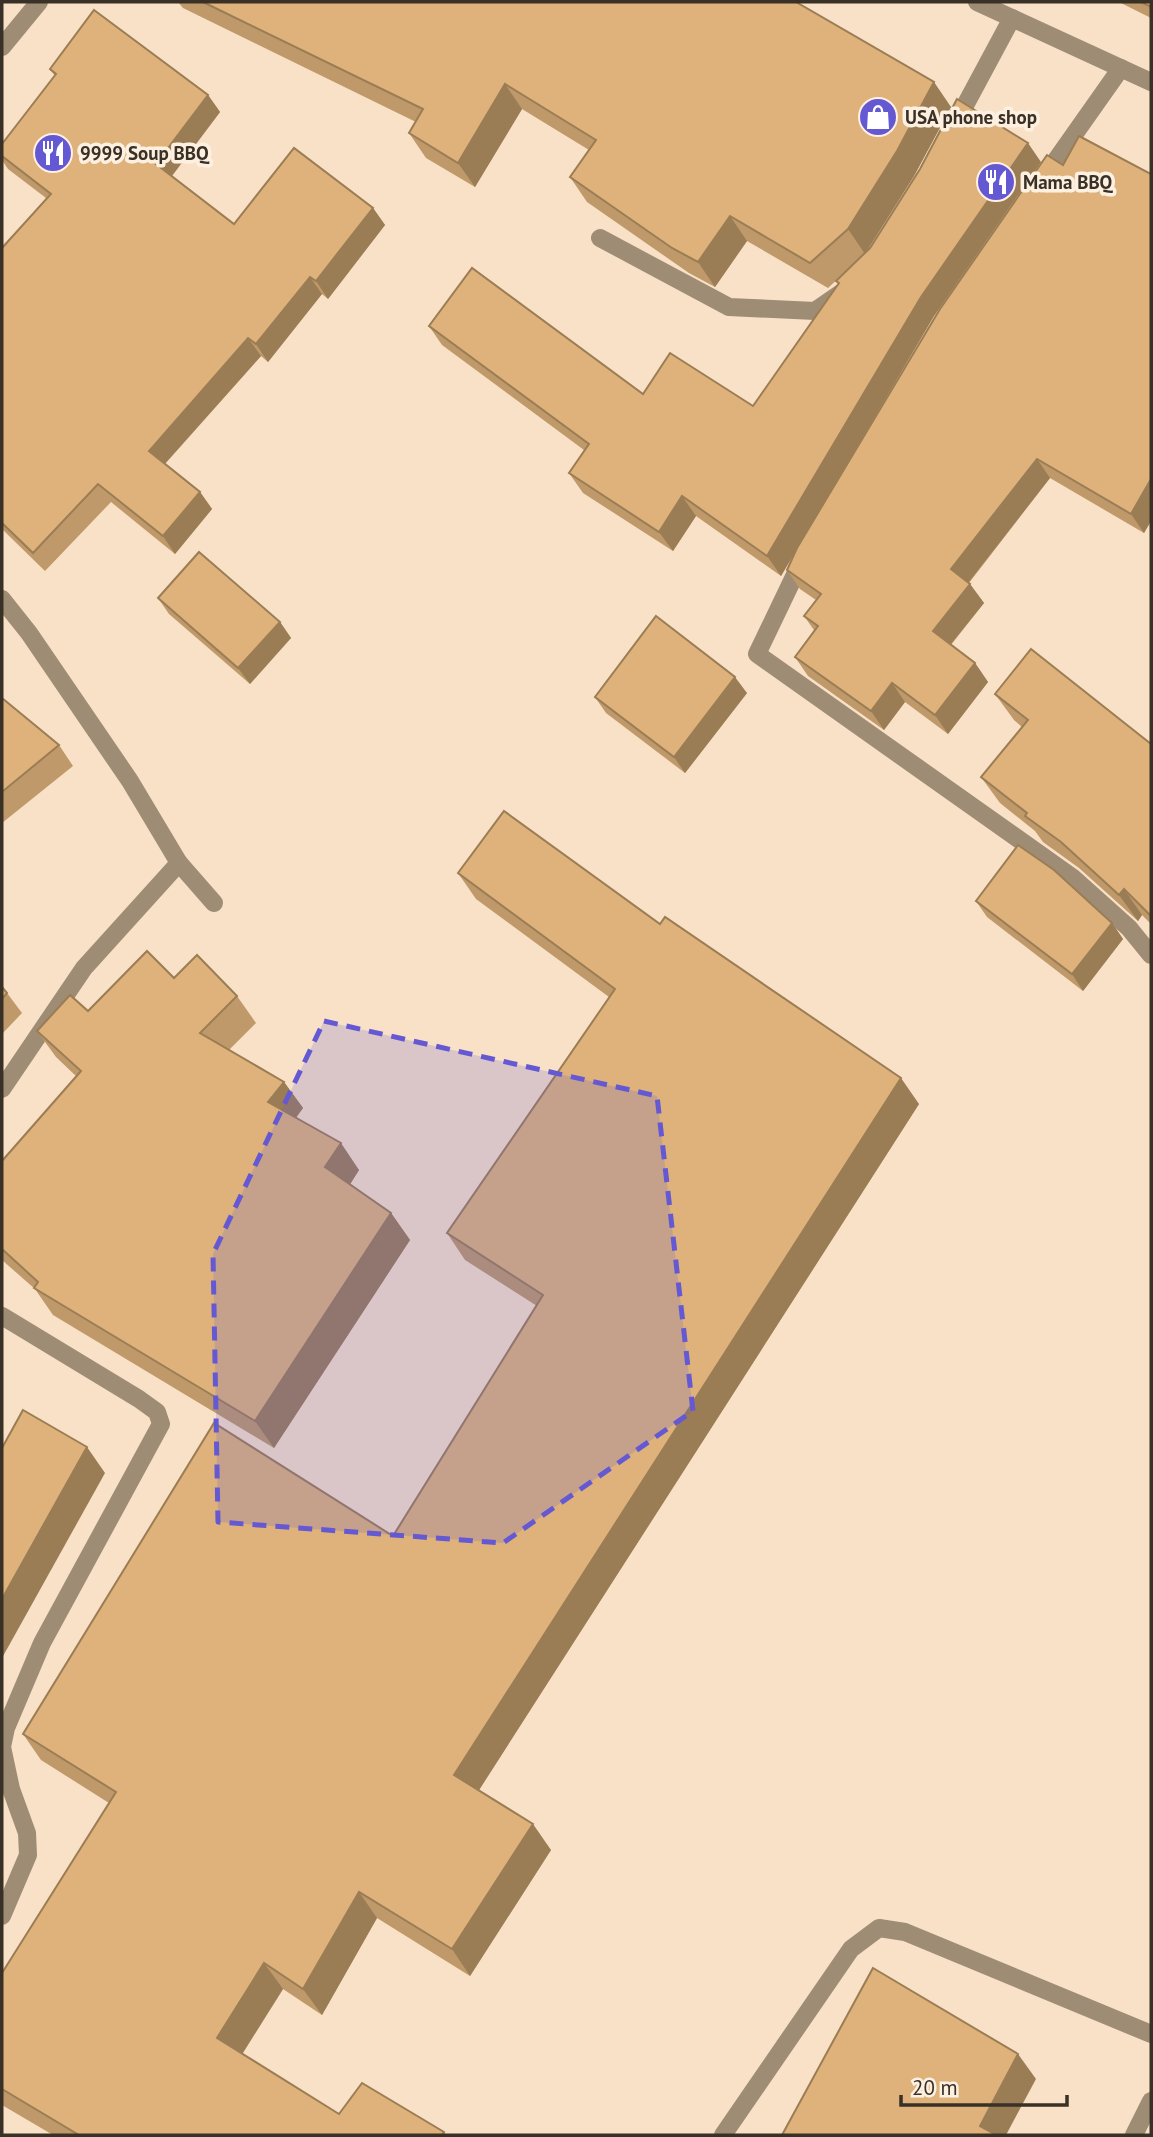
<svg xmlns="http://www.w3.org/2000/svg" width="1153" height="2137" viewBox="0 0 1153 2137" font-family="'PT Sans',sans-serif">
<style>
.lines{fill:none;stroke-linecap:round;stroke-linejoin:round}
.minor{stroke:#9f8c75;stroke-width:18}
.wall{fill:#bf9969}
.shaded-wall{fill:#9b7d55}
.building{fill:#deb27a;stroke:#9b7d55;stroke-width:2}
.marked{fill:#6459d2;fill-opacity:0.2;stroke:#6459d2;stroke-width:5;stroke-dasharray:14 9;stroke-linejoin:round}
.labels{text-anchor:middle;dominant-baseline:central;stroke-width:7;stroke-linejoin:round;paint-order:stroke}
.poi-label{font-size:19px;font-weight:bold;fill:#393026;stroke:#fef0e0;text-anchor:start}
</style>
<rect width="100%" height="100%" fill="#f8e1c6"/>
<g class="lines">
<g class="minor">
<polyline points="977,2 1151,82"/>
<polyline points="2,47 39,2"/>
<polyline points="954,126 1012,18"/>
<polyline points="1042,180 1121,68"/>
<polyline points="600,238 729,307 815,311 841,293"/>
<polyline points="803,558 757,654 1072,877 1129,928 1151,955"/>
<polyline points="2,599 29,633 130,781 179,863 214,903"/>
<polyline points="2,1089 84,968 179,863"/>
<polyline points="2,1316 139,1399 157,1412 161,1424 42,1643 6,1728 2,1747 11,1789 27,1833 28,1855 2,1916"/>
<polyline points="723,2135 851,1949 879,1928 905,1932 1151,2034"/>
<polyline points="1134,2135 1151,2101"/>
</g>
</g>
<g class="wall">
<polygon points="178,2 796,2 951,107 914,176 867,250 1041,162 934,316 825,502 1063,165 1151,174 1151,521 1144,533 1050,478 969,583 984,603 951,645 975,663 988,682 948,734 905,702 884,730 808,676 795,657 814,630 804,616 816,600 800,589 787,570 795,552 781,576 696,516 673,551 583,493 569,473 584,450 442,345 429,326 643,394 753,406 838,284 836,281 842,275 828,288 747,241 715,287 689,273 587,202 570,177 589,150 522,109 475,187 426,158 409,133 416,122 183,8"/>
<polygon points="1119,2 1151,2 1151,18"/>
<polygon points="50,69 208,95 220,112 172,176 234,224 373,208 385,225 328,299 322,294 268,362 261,356 165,464 200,492 212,509 175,554 111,502 45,571 2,529 2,248 46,198 8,169 2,160 2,144 55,76"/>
<polygon points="158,598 280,622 291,638 250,684 169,614"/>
<polygon points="747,693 685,773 606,713 595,697"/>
<polygon points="995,694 1151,744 1151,924 1142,915 1138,921 1079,868 1043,842 1035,831 1000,803 981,777 1022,727 1014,720"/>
<polygon points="2,698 59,745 73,766 2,823"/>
<polygon points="458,873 660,924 919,1104 479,1790 551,1850 470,1976 377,1918 322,2015 283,1989 242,2054 339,2114 444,2132 446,2135 53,2135 2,2105 2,1973 109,1803 41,1760 23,1734 393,1536 537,1306 465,1260 447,1233 609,997 476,899"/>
<polygon points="976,901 1112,923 1123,939 1083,991 987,917"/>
<polygon points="174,978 237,996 256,1023 229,1050 284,1082 303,1108 296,1118 359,1170 350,1184 391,1213 410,1240 274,1448 53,1315 35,1289 2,1260 2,1161 77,1077 56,1057 37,1031"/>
<polygon points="2,987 7,993 22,1013 2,1034"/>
</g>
<g class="shaded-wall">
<polygon points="934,82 951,107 914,176 865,254 848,229"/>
<polygon points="505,84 522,109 475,187 458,163"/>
<polygon points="208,95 220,112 168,181 156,164"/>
<polygon points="1028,143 1041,162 934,316 781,576 767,556 921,297"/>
<polygon points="373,208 385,225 328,299 316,281"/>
<polygon points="730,216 747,241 715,287 698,262"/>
<polygon points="310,277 322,294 268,362 256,344"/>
<polygon points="248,338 261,356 161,468 149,451"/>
<polygon points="1037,459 1050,478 964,588 951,569"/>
<polygon points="1151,479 1151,521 1144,533 1131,514"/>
<polygon points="200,492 212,509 175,554 163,536"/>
<polygon points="682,496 696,516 673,551 659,532"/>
<polygon points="970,584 984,603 946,650 933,631"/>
<polygon points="280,622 291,638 250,684 238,668"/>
<polygon points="975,663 988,682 948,734 935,715"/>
<polygon points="735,677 747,693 685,773 674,757"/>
<polygon points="892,683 905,702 884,730 871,711"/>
<polygon points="1124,889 1142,915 1138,921 1119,895"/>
<polygon points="1112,923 1123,939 1083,991 1072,974"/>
<polygon points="901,1078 919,1104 472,1801 454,1775"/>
<polygon points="284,1082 303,1108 287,1129 268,1102"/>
<polygon points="341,1143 359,1170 344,1194 325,1167"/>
<polygon points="391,1213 410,1240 274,1448 255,1421"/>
<polygon points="87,1447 105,1473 2,1658 2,1599"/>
<polygon points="533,1824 551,1850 470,1976 452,1949"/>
<polygon points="359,1892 377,1918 322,2015 303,1989"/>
<polygon points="264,1963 283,1989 236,2064 217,2038"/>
<polygon points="1018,2054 1036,2079 1006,2135 987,2135 980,2126"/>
</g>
<g class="building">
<polygon points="203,2 796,2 934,82 897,151 848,229 810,263 730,216 698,262 672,248 570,177 596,140 505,84 458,163 409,133 423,109"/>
<polygon points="1141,2 1151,2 1151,7"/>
<polygon points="94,10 208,95 156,164 234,224 294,148 373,208 316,281 310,277 256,344 248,338 149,451 200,492 163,536 98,484 33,553 2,523 2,248 51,194 2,156 2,144 56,74 50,69"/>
<polygon points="957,99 1028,143 921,297 767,556 682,496 659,532 569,473 589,444 429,326 472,268 643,394 670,353 753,406 839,283 836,281 870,248 920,169"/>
<polygon points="1079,136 1151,174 1151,479 1131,514 1037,459 951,569 970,584 933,631 975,663 935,715 892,683 871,711 795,657 818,626 804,616 821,594 787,570 797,548 940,309 1047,155 1063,165"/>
<polygon points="199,552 280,622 238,668 158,598"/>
<polygon points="656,616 735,677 674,757 595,697"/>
<polygon points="1031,649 1151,744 1151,916 1124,889 1119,895 1061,842 1025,816 1027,813 981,777 1028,720 995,694"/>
<polygon points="2,698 59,745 2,792"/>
<polygon points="504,811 660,924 665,917 901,1078 454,1775 533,1824 452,1949 359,1892 303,1989 264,1963 217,2038 339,2114 362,2083 444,2132 442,2135 79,2135 2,2089 2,1973 116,1792 23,1734 214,1423 393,1536 543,1295 447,1233 615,989 458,873"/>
<polygon points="1018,845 1054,870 1112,923 1072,974 976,901"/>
<polygon points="147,951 174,978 197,955 237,996 200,1033 284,1082 268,1102 341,1143 325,1167 391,1213 255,1421 34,1288 38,1282 2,1249 2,1161 81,1071 37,1031 70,995 88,1011"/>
<polygon points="2,987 7,993 2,999"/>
<polygon points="23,1410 87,1447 2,1599 2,1448"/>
<polygon points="873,1968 1018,2054 980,2126 996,2135 782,2135"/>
</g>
<path class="marked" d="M324 1021 657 1096 693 1411 503 1543 218 1522 213 1254Z"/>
<defs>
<symbol id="shop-disc" viewBox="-11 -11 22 22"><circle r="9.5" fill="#6459d2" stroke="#fef0e0"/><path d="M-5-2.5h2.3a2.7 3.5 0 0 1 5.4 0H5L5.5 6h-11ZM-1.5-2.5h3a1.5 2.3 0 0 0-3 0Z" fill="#fff"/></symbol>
<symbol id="restaurant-disc" viewBox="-11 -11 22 22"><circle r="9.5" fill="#6459d2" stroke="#fef0e0"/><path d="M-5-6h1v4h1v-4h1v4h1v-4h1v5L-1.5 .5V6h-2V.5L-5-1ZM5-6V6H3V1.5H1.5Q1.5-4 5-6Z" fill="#fff"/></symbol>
</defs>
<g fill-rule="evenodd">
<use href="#shop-disc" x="856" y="95" width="44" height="44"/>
<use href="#restaurant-disc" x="31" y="131" width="44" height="44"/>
<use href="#restaurant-disc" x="974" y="160" width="44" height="44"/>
</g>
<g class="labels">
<g class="poi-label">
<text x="905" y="117">USA phone shop</text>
<text x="80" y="153">9999 Soup BBQ</text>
<text x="1023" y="182">Mama BBQ</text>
</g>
</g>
<rect width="1153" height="2137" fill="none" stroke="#393026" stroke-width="7"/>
<path d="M901 2095v10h166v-10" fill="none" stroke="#393026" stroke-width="3.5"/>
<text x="912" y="2095" font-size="21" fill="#393026" stroke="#fef0e0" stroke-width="5" paint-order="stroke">20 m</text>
</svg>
